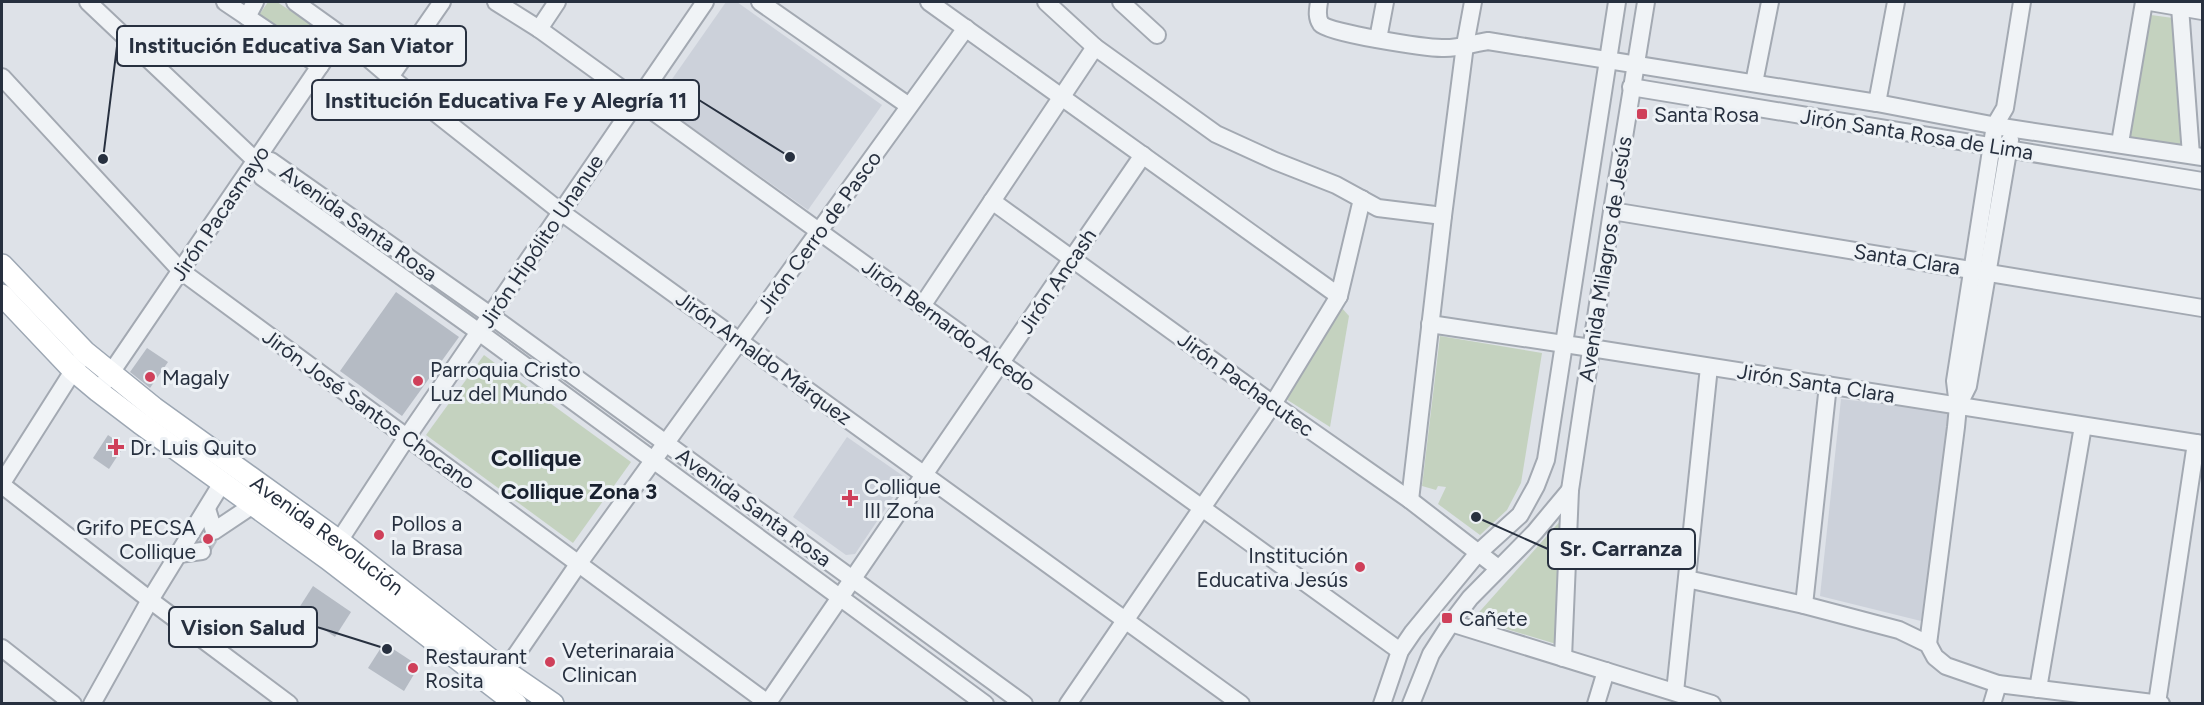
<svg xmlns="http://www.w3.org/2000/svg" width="2204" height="705" viewBox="0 0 2204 705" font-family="Figtree,sans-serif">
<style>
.built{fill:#ccd1da}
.green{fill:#c4d2bf}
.building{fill:#b5bbc4}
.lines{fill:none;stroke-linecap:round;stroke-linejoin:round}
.minor-tunnel{stroke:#b9bec6;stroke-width:16;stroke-dasharray:16 8;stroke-linecap:butt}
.minor-casing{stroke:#a3a9b2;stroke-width:20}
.major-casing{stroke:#9da7b3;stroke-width:24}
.minor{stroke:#f0f3f6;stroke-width:16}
.major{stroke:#fff;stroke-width:21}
.poi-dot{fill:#cf405a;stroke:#edf1f5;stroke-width:2}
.labels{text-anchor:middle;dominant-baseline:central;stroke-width:6;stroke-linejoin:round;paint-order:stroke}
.poi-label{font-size:21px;fill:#27303f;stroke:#edf1f5;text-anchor:start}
.street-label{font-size:21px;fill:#27303f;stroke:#edf1f5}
.neighbourhood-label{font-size:22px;font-weight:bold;fill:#19212f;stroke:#edf1f5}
.quarter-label{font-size:24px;font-weight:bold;fill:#19212f;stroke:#edf1f5}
.leader{fill:none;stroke:#27303f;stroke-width:2}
.callout-dot{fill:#27303f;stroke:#edf1f5;stroke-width:2}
.callout{fill:#edf1f5;stroke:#27303f;stroke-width:2}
.callout-label{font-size:22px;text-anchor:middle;font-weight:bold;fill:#27303f}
</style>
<rect width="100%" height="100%" fill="#dee2e8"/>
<g class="built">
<polygon points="726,2 737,2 882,105 808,210 656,102"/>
<polygon points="1841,399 1952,412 1921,621 1820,596"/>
<polygon points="847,437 906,478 855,554 846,555 793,517"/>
</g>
<g class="green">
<polygon points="268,2 277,2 326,34 315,51 259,15"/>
<polygon points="2151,15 2173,18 2183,147 2130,139"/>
<polygon points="1340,306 1349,316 1330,427 1286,399"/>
<polygon points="1440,336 1542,353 1521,483 1507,510 1480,535 1438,504 1446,487 1438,486 1436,490 1422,486"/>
<polygon points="484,355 631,462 573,543 426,435"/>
<polygon points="1562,519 1556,644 1473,619"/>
</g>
<g class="building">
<polygon points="396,292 459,337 402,416 340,371"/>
<polygon points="147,348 168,362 150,388 130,372"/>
<polygon points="108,435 124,446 109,469 93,458"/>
<polygon points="313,586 351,612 335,637 297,611"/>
<polygon points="384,643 419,666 404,691 368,668"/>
</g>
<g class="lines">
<polyline class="minor-tunnel" points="202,551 214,531"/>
<defs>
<g id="minor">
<polyline points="88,2 255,160 262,177 479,332 985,704"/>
<polyline points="225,2 320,66"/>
<polyline points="295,2 341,35 390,77 561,212 1241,704"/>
<polyline points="496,2 539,29 1400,651"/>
<polyline points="760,2 909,106"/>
<polyline points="929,2 1339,296"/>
<polyline points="1046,2 1095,47 1216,134 1275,161 1336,185 1378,208 1443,216"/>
<polyline points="1121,2 1157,35"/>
<path d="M1319 2C1318 9 1316 17 1321 24 1328 33 1426 48 1442 48 1457 49 1474 43 1488 41L1877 103 2002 127 2202 157"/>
<polyline points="2150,2 2202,11"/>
<polyline points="2180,7 2191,155"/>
<polyline points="247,17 255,2"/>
<polyline points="539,29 557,2"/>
<polyline points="1378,39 1385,2"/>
<polyline points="2,77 181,271 769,704"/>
<polyline points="390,77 442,2"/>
<polyline points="1754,83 1770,2"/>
<polyline points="1631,87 2202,181"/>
<polyline points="1877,103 1896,2"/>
<polyline points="2120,143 2144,2"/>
<polyline points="255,160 271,161 490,315 1024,704"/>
<polyline points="992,201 1273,404 1410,500 1498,568"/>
<polyline points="1612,211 2202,308"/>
<polyline points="922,306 1095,47"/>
<polyline points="1430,324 1591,348 2202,444"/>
<polyline points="104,383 341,35"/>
<polyline points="1958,406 1968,386 2010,140"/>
<polyline points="2,483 80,360"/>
<polyline points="2,485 150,600 289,704"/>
<polyline points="1410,500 1443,216 1465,45 1473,2"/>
<polyline points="207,509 214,531 253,505"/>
<polyline points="339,541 407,437 705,2"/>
<polyline points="179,554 202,551"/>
<polyline points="1687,579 1804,605 1899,630 1928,644 1935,657 1946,666 1998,684 2161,704"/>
<polyline points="1804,605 1828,385"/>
<polyline points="1451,623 1712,704"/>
<polyline points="1928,644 1956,427 1958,406 1955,381 1995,125 2005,108 2022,2"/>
<polyline points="2,648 73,704"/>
<polyline points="1563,658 1570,490 1612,211 1646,2"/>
<polyline points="505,671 579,563 966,28"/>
<polyline points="2038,689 2083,426"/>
<polyline points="1675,692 1709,367"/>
<polyline points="2157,703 2196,443"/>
<polyline points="92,704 150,600 222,483"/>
<polyline points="767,704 1143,155"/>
<polyline points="1068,704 1273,404 1339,296 1362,199"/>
<polyline points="1382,704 1400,651 1413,632 1478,553 1520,515 1536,486 1546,460 1617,2"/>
<polyline points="1411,704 1431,654 1451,623 1470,598 1535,532 1570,490"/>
<polyline points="1596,704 1606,671"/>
<polyline points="1992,704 1998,684"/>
</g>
<g id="major">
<path id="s1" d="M2 265 85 352 154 408 339 541 505 671 553 704"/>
<polyline points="2,295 73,370 98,391 140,423 328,559 516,704"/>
</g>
</defs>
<use href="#minor" class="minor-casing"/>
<use href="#major" class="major-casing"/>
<use href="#minor" class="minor"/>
<use href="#major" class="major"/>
</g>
<g class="poi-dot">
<rect x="1636" y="108" width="12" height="12" rx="3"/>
<circle cx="150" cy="377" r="6"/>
<circle cx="418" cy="381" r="6"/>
<path d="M113 438h6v6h6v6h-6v6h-6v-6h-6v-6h6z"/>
<path d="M847 489h6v6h6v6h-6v6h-6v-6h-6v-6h6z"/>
<circle cx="379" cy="535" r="6"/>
<circle cx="208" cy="539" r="6"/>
<circle cx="1360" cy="567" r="6"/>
<rect x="1441" y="612" width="12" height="12" rx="3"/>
<circle cx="550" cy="662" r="6"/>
<circle cx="413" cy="668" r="6"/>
</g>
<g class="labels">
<g class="poi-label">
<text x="1654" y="114">Santa Rosa</text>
<text x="430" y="369">Parroquia Cristo<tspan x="430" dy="24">Luz del Mundo</tspan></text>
<text x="162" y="377">Magaly</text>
<text x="130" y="447">Dr. Luis Quito</text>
<text x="864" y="486">Collique<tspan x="864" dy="24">III Zona</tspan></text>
<text x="391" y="523">Pollos a<tspan x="391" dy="24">la Brasa</tspan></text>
<text x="196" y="527" text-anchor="end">Grifo PECSA<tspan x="196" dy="24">Collique</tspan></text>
<text x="1348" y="555" text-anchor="end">Institución<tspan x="1348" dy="24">Educativa Jesús</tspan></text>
<text x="1459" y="618">Cañete</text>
<text x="562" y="650">Veterinaraia<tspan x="562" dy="24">Clinican</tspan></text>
<text x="425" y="656">Restaurant<tspan x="425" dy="24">Rosita</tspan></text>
</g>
<g class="street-label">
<text transform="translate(1917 134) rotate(9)">Jirón Santa Rosa de Lima</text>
<text transform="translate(220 213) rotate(-56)">Jirón Pacasmayo</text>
<text transform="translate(359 223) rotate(35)">Avenida Santa Rosa</text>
<text transform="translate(819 232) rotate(-54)">Jirón Cerro de Pasco</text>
<text transform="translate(541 241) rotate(-56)">Jirón Hipólito Unanue</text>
<text transform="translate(1605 259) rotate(-81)">Avenida Milagros de Jesús</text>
<text transform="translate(1907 259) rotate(9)">Santa Clara</text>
<text transform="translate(1057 281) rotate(-56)">Jirón Ancash</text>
<text transform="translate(949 325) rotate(36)">Jirón Bernardo Alcedo</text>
<text transform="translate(764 358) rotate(36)">Jirón Arnaldo Márquez</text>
<text transform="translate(1816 383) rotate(9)">Jirón Santa Clara</text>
<text transform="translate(1246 384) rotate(36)">Jirón Pachacutec</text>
<text transform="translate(369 409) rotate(36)">Jirón José Santos Chocano</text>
<text transform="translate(754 507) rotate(36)">Avenida Santa Rosa</text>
<text stroke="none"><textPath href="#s1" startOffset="424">Avenida Revolución</textPath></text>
</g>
<g class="neighbourhood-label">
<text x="579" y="491">Collique Zona 3</text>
</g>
<g class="quarter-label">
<text x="536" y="457">Collique</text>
</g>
</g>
<path class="leader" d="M103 159L117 46M790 157L699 100M1476 517L1548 549M387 649L317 627"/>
<g class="callout-dot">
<circle cx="103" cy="159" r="6"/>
<circle cx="790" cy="157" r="6"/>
<circle cx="1476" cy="517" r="6"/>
<circle cx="387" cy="649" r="6"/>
</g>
<g class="callout">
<rect x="117" y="26" width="349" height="40" rx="6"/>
<rect x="312" y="80" width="387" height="40" rx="6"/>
<rect x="1548" y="529" width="147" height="40" rx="6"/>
<rect x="169" y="607" width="148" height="40" rx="6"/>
</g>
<g class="callout-label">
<text x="291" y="53">Institución Educativa San Viator</text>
<text x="506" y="108">Institución Educativa Fe y Alegría 11</text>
<text x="1621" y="556">Sr. Carranza</text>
<text x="243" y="635">Vision Salud</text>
</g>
<rect width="2204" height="705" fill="none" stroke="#27303f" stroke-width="6"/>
</svg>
